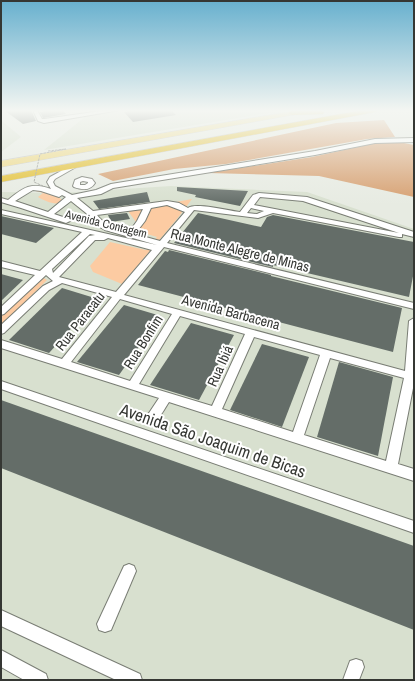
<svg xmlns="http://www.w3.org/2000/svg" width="415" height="681" viewBox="0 0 415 681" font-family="'Archivo Narrow',sans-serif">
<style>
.built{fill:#d8e0cf}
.green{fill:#fccba2}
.forest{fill:#d69e6e}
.building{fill:#646d68}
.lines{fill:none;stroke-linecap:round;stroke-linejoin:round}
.minor-casing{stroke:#797d74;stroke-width:2}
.major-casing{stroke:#c6c7c6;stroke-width:1}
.highway-casing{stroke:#c6c7c6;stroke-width:1}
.minor{fill:#fff;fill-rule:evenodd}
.major{fill:#eed87f;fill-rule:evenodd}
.highway{fill:#e3be2a;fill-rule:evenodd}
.path-bridge{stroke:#9da099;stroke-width:1;stroke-dasharray:2.5 1;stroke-linecap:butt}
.labels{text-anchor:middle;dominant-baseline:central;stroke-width:4;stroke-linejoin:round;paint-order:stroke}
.far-street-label{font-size:12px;fill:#353733;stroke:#fff}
.street-label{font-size:14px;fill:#353733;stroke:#fff}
.near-street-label{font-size:17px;fill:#353733;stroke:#fff}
</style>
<rect width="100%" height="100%" fill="#e7ebe2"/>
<g class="built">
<polygon points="128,110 286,110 44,150 86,116"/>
<polygon points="1,120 21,137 1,152"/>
<polygon points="171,186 307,192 414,229 414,680 1,680 1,192 62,193"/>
</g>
<g class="green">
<path d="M36 188C45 191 58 193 63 202 55 206 45 201 38 197L43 193 32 190Z"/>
<polygon points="192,199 177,219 122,284 93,272 90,266 110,242 146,250 157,237 134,230 136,222 128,211"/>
<polygon points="42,277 47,280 1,326 1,315"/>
</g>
<g class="forest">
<polygon points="384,120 395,137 367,139 226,164 174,169 113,181 98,174 336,123"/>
<polygon points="376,143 404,143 414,145 414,197 319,176 208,173 312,157"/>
</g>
<g class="building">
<polygon points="4,110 31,110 36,121 23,124"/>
<polygon points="56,110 62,110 66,114 43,118 40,112"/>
<polygon points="142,110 171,110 176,115 133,122 124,112"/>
<polygon points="177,187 248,191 240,206 195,197 196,195 177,191"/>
<polygon points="147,192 150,202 99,209 93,201"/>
<polygon points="127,213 130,219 111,222 108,215"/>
<polygon points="198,213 261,227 267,217 273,215 414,242 414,271 409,297 273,265 273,267 174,243"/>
<polygon points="1,216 28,222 54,228 36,243 1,234"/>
<polygon points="169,250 271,275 271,276 402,308 393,352 138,285 165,251 168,252"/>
<polygon points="1,274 23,280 1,301"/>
<polygon points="62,288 98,299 49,353 9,340"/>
<polygon points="124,305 161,316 119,375 77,362"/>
<polygon points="191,323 234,335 199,400 150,385"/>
<polygon points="262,344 309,357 282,427 230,410"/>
<polygon points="339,362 393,377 378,456 317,437"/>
<polygon points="1,400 414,546 414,630 1,468"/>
</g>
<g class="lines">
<defs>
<g id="minor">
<polygon points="33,110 37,110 42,119 44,119 108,110 120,110 44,123 38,121"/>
<path d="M414 138V142L375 143 315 155 113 188 101 194 77 198 93 211 167 201 179 203 188 208C196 202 229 211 240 212L253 195 259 193 307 197 414 232V237L402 234V237H399L273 213 258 218 194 210 167 243 414 303V309L164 247 124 295 405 371 409 321 414 318V383L398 464 414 469V481L169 402C164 409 159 423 149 419L147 416 159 398 1 348V340L62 359 112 297 62 283 49 290 4 333 1 334V325L43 286 53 281 46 275 4 314 1 315V307L35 275 1 267V261L40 271 82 232 1 214V210L157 245 105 230 96 225 86 213 71 201 54 214 69 219 70 221 66 223 21 208 1 202V198L8 200C24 187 31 182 51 189L47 182 50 177 74 164 76 165V167L55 179 53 182 55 186 72 195 96 190 111 184 315 151 375 139ZM33 190 41 191 59 197 62 195 66 197 48 212 15 201ZM260 197 303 201 399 233 254 205ZM167 205 185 212 160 241 135 234 145 221 151 208ZM251 208 264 211 257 214 247 213ZM143 209 137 221 129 232C116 228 105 226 97 215ZM90 234 95 235 89 236 53 273 52 269ZM108 238 152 250 116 292 59 277 95 240H104ZM120 299 172 314 130 381 71 362ZM180 316 245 334 212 406 139 384ZM254 337 320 355 293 432 222 409ZM330 358 404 378 386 461 304 435Z"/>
<path d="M82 177 92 179 95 183C90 191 82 190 74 187L73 186 75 180ZM83 181 88 182V183L85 185H80V182Z"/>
<polygon points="1,381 414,521 414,533 1,389"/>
<polygon points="129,564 134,566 136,571 111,630 105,632 99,630 97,624 124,566"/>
<polygon points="1,610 140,674 142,680 116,680 1,626"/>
<polygon points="1,650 46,674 48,680 24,680 1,667"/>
<polygon points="356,659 362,661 364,667 359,680 343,680 350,661"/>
</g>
<polygon id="major" points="299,110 313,110 309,112 1,167 1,161"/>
<g id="highway">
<polygon points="320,110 324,112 323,114 292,115 288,113 292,111"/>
<polygon points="363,110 379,110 375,112 1,182 1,176"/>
</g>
</defs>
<use href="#minor" class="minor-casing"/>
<use href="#major" class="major-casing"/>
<use href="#highway" class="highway-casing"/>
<use href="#minor" class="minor"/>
<use href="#major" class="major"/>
<use href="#highway" class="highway"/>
<polyline class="path-bridge" points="43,186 34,182 40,154 66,149 48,151"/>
</g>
<linearGradient id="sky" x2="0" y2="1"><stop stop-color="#67b0ce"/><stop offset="0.54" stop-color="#f4f6f2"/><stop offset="1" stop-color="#f4f6f2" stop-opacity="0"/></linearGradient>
<rect width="415" height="205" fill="url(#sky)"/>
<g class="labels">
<g class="far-street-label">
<text transform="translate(106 224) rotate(14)">Avenida Contagem</text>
</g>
<g class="street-label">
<text transform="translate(240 250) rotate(14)">Rua Monte Alegre de Minas</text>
<text transform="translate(231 312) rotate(15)">Avenida Barbacena</text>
<text transform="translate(80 321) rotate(-52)">Rua Paracatu</text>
<text transform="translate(143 342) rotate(-58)">Rua Bonfim</text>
<text transform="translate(220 366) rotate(-66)">Rua Ibiá</text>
</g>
<g class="near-street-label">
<text transform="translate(213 440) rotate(19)">Avenida São Joaquim de Bicas</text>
</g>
</g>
<rect width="415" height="681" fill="none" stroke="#353733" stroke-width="4"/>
</svg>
